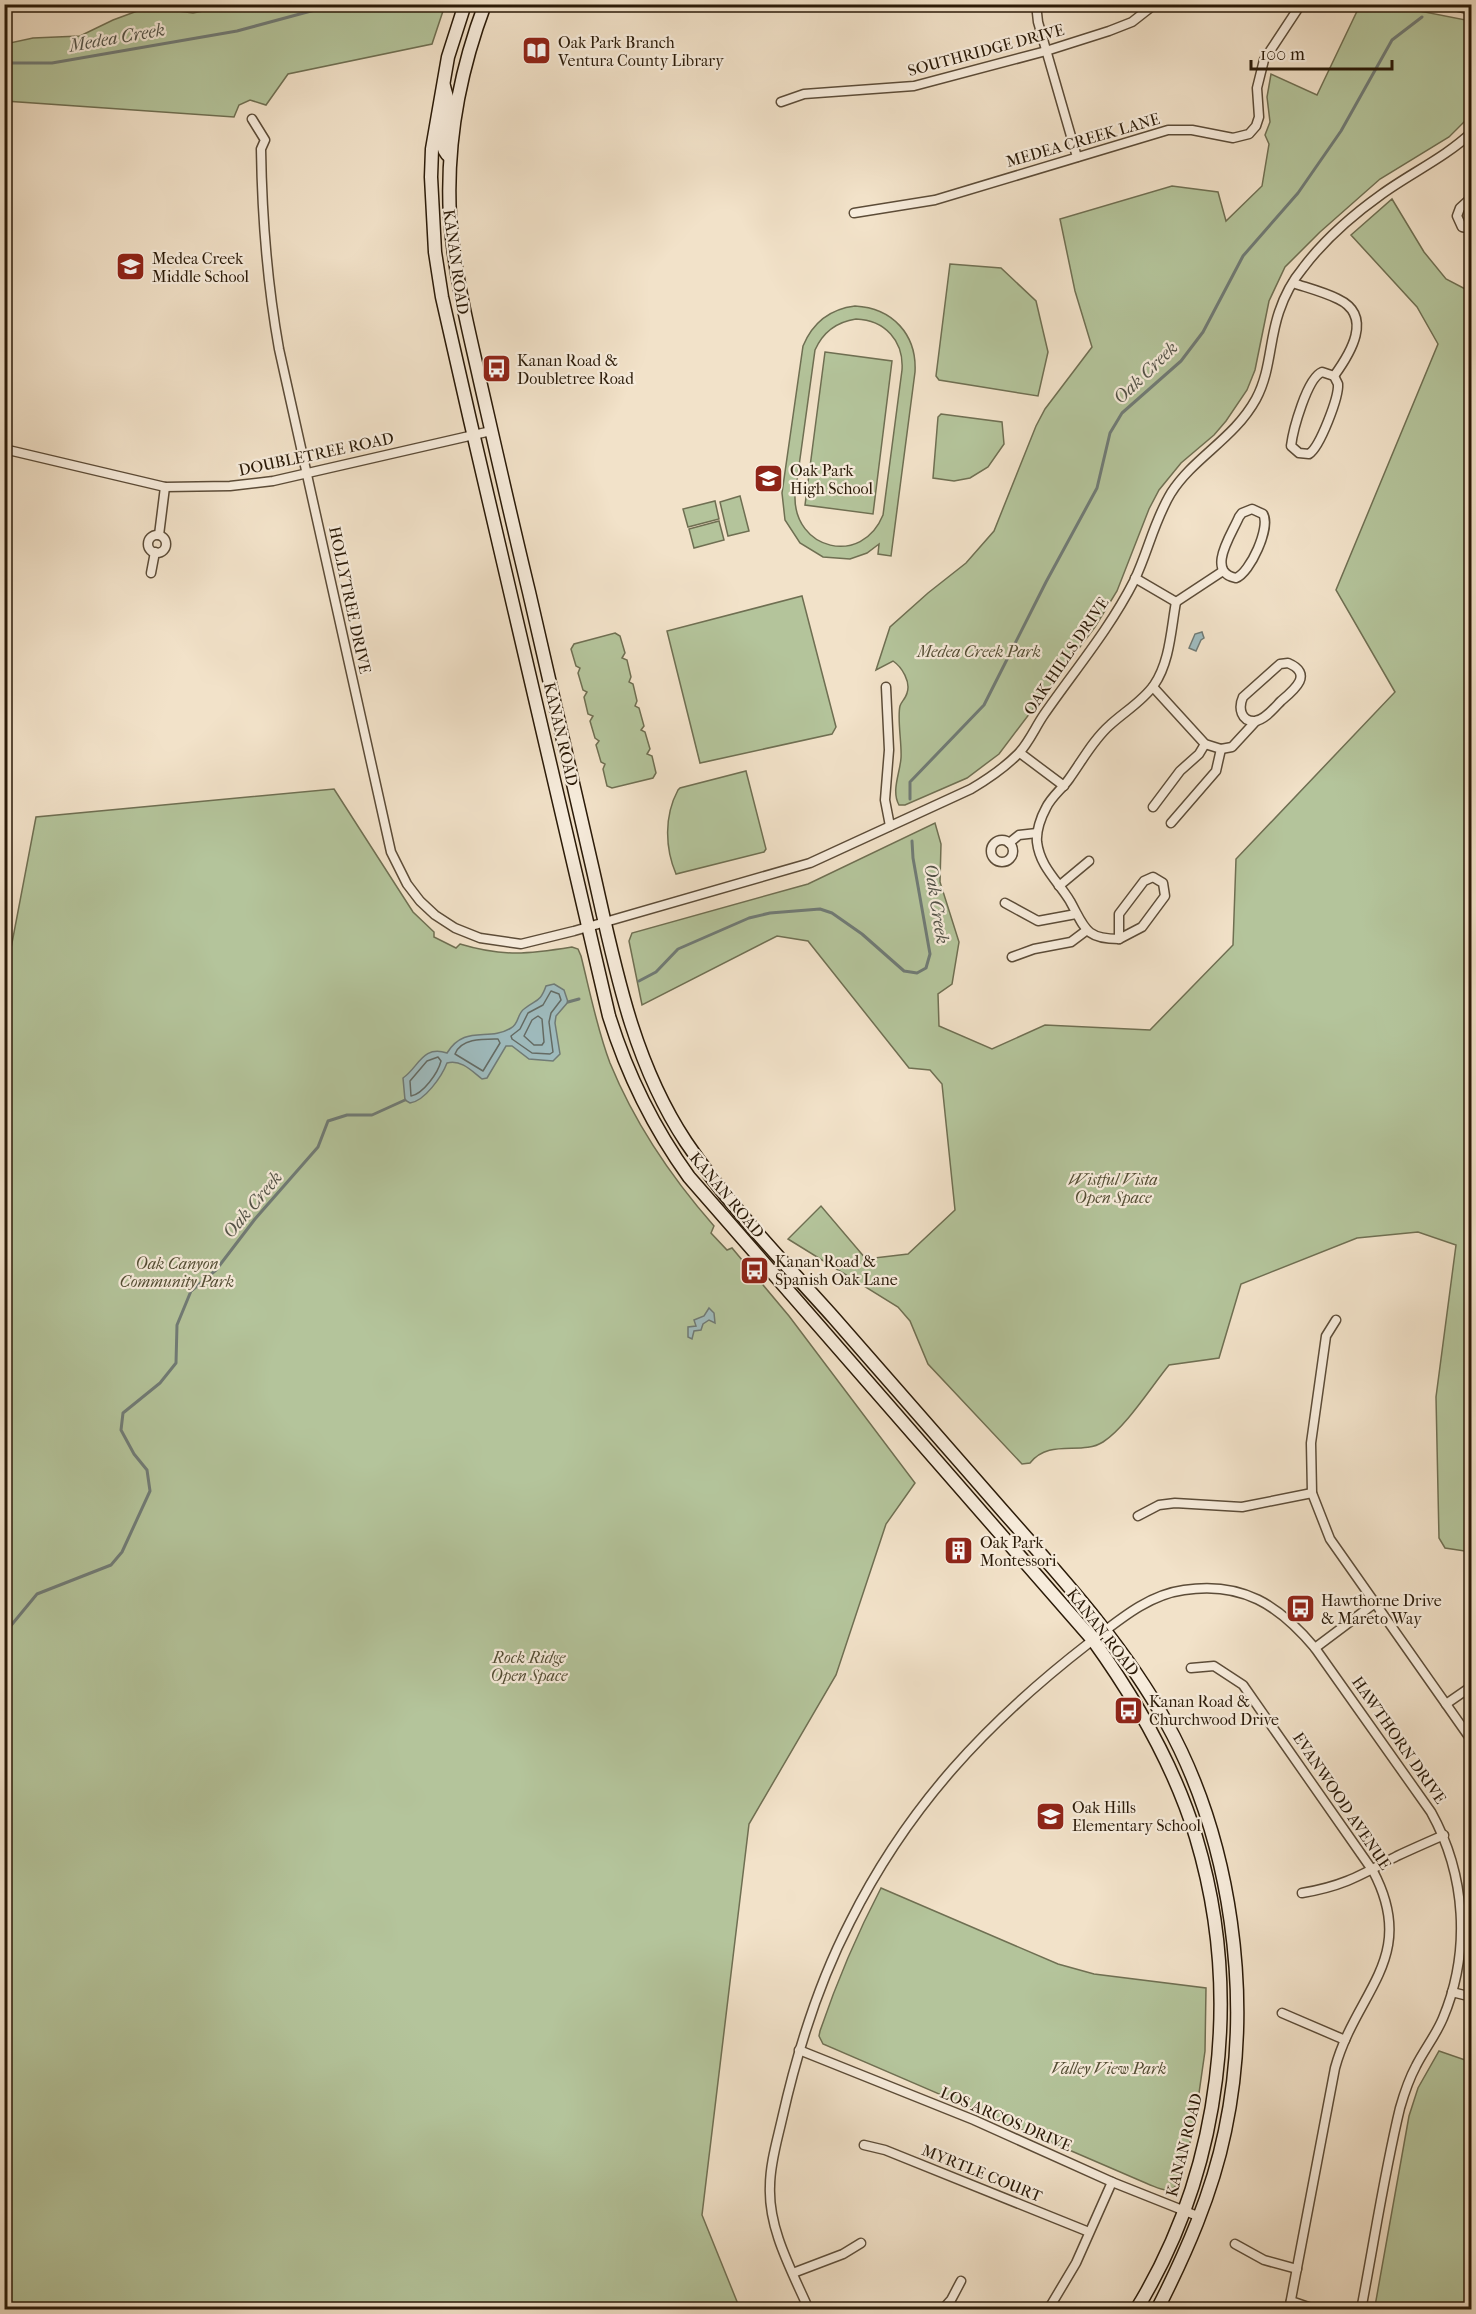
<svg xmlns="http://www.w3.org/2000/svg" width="1476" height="2314" viewBox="0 0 1476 2314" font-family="'IM FELL French Canon',serif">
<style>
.green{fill:#b4c49b;stroke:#6f6f52;stroke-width:1.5;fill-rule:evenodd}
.water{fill:#9fbcbf;stroke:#707b76;stroke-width:1.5}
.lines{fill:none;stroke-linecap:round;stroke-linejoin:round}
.shore{stroke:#646b64;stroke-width:1.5}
.stream{stroke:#707b76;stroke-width:3}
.street-casing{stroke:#5c4c38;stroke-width:11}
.secondary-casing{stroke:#2a1a08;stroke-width:15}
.street{stroke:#f7ecdc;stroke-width:8}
.secondary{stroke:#f7ecdc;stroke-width:12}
.labels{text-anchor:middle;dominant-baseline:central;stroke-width:4.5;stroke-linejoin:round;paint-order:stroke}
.poi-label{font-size:16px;fill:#2a1a08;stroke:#f7ecdc;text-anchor:start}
.street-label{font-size:16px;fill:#2a1a08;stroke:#f7ecdc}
.park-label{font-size:16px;font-style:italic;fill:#534d34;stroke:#f7ecdc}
.water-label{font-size:18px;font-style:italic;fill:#535348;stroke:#f7ecdc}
</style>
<rect width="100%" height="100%" fill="#f2e2c9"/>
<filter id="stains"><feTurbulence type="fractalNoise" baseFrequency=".00333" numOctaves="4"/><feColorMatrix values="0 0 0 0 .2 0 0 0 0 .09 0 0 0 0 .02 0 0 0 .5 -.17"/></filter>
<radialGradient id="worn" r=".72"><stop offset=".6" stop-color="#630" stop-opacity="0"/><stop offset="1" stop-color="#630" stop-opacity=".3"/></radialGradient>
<g class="green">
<polygon points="233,5 445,5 432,44 288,74 266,105 250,100 239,105 234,117 5,101 5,44 33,38 80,36 113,20 148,7 193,13"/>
<path d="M1360 5H1389L1471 21V115L1449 137 1380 179 1320 232 1285 267 1269 301 1255 370 1247 390 1226 421 1214 435 1181 463 1159 490 1149 509 1117 591 1095 627 999 754 967 778 905 805H899C891 791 900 773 901 758 902 744 897 718 900 706 901 702 906 698 907 693 911 682 902 667 893 661L876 670 890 627 928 593 966 563 994 531 1036 426 1045 409 1092 347 1075 291 1060 219 1172 186 1218 192 1226 221 1262 186 1269 144 1265 135 1270 122 1267 97 1271 74 1317 95Z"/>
<path d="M1392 199 1424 252 1446 279 1471 292V1552L1445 1548 1439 1538 1436 1397 1456 1245 1418 1232 1357 1238 1241 1284 1219 1358 1169 1365C1151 1387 1126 1427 1103 1442 1081 1456 1050 1438 1030 1463L1022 1464 928 1364 910 1321 898 1307 788 1239 821 1206 866 1259 908 1254 955 1210 942 1084 930 1070 909 1068 808 941 777 936 642 1005 629 941 632 933 808 884 935 823 941 844 940 882 959 942 952 984 938 994 939 1026 992 1049 1045 1025 1150 1030 1233 945 1236 859 1395 692 1336 590 1438 344 1417 307 1351 235Z"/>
<polygon points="950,264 1001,268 1036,301 1048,352 1038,396 939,380 936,376"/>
<path d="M855 306C893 308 917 335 915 372L891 556 878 554 879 544 867 553 850 559 823 557 800 543 785 520 782 493 803 346C813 322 830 309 855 306ZM856 319C885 320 904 341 902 370L883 515C862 567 793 550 795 495L815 350C823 332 836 322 856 319Z"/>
<polygon points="825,352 892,361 873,514 805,505"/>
<polygon points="941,414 1002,422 1004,444 988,467 970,478 954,481 933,478 938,417"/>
<polygon points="740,496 749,531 728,536 720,502"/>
<polygon points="715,501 719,519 688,527 683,509"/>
<polygon points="719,521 724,540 694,548 689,529"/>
<polygon points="802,596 836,727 832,734 700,763 667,631"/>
<polygon points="615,633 620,636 625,653 622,658 627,660 631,677 629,682 633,684 637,701 635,706 639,708 644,726 641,730 645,732 650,749 647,754 652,756 656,773 653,778 612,788 607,786 603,769 605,764 601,762 596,745 599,741 595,738 590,721 593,716 588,714 584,697 587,692 583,690 578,673 580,668 576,666 571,649 574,644"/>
<path d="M746 771 766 849 764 852 676 874C665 848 664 816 678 790L680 788Z"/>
<path d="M334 789 413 912 434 932V937L456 948 460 944C503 957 529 954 572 947L578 949 581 956C590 992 597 1029 610 1063 635 1124 671 1177 714 1226L711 1233 727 1250 732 1248 789 1316 915 1483 886 1524 836 1675 749 1824 702 2215 740 2309 378 2310 364 2305 333 2310 5 2309 4 966 8 964 36 817Z"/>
<path d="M881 1888 1058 1964 1094 1974 1206 1988 1205 2051 1194 2128 1179 2183C1169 2195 1161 2189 1148 2184L823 2044 819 2036 820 2031C837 1981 857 1934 881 1888Z"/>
<polygon points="1439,2051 1471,2062 1471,2309 1377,2309 1375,2306 1409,2116 1418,2088"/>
</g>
<g class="water">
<polygon points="1202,632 1204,638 1201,640 1196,651 1189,648 1195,634"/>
<path d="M554 984 564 990 568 1002 556 1016 555 1023 560 1054 553 1061 529 1059 512 1046H506L487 1078 482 1079C472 1071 461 1059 447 1063 442 1076 425 1101 410 1103L405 1100 403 1078C419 1067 422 1045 447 1053 465 1024 488 1042 511 1028 519 1024 517 1014 524 1009 536 999 540 1003 546 986Z"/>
<polygon points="709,1308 714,1313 715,1323 709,1320 703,1324 701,1330 694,1331 692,1339 688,1337 688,1327 696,1326 694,1320 704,1316"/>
</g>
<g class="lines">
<g class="shore">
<polygon points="551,991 559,994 561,1000 551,1013 549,1022 553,1052 550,1054 532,1053 512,1039 511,1036 520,1029 528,1013 543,1005"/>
<polygon points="538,1016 542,1019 544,1042 542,1045 534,1045 524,1036 532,1020"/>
<path d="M498 1039 500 1043 483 1071 455 1054C461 1038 484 1039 498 1039Z"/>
<path d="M438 1057 441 1061C438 1073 423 1094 411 1096L410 1081 427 1061Z"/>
</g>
<g class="stream">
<polyline points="4,63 52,63 237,31 337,4"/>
<polyline points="910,799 910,782 984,705 1046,582 1097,488 1110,433 1122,413 1181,361 1203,332 1243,256 1298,193 1341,131 1392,40 1422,17"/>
<polyline points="639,981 656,972 678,949 749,918 770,913 820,909 832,913 862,934 904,971 917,973 926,968 930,954 913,858 912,841"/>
<polyline points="568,1002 579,999"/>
<polyline points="4,1634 37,1594 111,1565 122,1552 150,1491 147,1470 134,1454 121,1430 123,1413 160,1383 176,1363 177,1325 191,1291 216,1270 255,1219 318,1147 328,1121 347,1115 372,1115 405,1100"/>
</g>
<defs>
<g id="street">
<polyline points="1036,4 1038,22 1077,157"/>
<polyline points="1445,4 1472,10"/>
<polyline points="781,102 804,94 914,86 1046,51 1109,31 1132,22 1155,4"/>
<path d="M252 119 265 140 261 149C262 216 267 282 279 349L391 852 407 884 420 901 435 915 455 928 480 938 521 944 574 931 810 863 971 789C988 779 1004 768 1018 754 1028 744 1035 728 1043 716 1074 671 1109 630 1134 581 1148 552 1154 521 1171 493 1194 457 1234 439 1256 399 1271 371 1269 341 1279 312 1284 297 1293 280 1303 268 1324 240 1354 214 1382 194 1411 173 1446 157 1472 132"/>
<polyline points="1472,197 1460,208 1457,216 1462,227 1472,229"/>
<polyline points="854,213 935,200 1168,130 1192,130 1233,138 1249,134 1256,126 1259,117 1257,88 1264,60 1301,4"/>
<path d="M1293 283C1308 288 1324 292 1338 299 1374 316 1350 354 1334 376"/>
<path d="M1322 372 1334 376C1335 378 1337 382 1338 384 1339 397 1320 447 1309 454L1299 453 1291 446C1293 430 1307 378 1322 372Z"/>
<polyline points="4,449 165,487 230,486 273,481 491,431"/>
<path d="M1252 509 1263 514C1271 527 1250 573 1236 578 1205 572 1232 534 1239 517L1242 513Z"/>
<polyline points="159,535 165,487"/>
<circle cx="157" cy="544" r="9"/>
<polyline points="151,573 155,552"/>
<polyline points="1135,578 1176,602"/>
<polyline points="1176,602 1223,571"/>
<path d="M1288 663C1314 674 1294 690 1281 701 1275 707 1265 720 1255 721 1241 722 1238 708 1243 697L1280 664Z"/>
<polyline points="886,687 889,750 885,800 890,826"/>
<polyline points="1153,687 1205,744 1221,749 1232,747 1256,721"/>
<polyline points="1020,753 1064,786"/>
<polyline points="1153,807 1180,771 1199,754 1205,744"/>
<polyline points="1171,823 1216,771 1221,749"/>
<circle cx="1002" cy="851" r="11"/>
<polyline points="1009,843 1019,835 1037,833"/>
<polygon points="1153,877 1163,883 1165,896 1142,927 1119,939 1119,914 1144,881"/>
<polyline points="1059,886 1089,861"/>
<polyline points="1005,903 1038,921 1076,914"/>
<path d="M1119 939C1085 939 1085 928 1070 901 1058 881 1040 867 1037 842 1036 831 1041 817 1046 808 1051 797 1062 789 1069 779 1082 761 1093 740 1110 725 1124 712 1143 701 1154 685 1170 662 1171 629 1176 602"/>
<polyline points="1012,957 1034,949 1071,942 1087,930"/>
<polyline points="1336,1320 1326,1336 1311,1443 1312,1493 1330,1539 1472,1741"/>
<polyline points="1138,1516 1159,1505 1175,1503 1242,1507 1312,1493"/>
<polyline points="1315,1648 1375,1603"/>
<path d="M1191 1668 1214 1666 1243 1685 1373 1871C1419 1958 1356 1991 1335 2068L1289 2310"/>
<polyline points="1446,1704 1472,1686"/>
<path d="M1302 1893C1344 1886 1361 1875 1397 1856 1412 1849 1428 1842 1444 1835"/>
<polyline points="1452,1992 1472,1997"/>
<polyline points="1282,2013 1345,2040"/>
<polyline points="799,2050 974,2120 1112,2182 1200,2217"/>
<polyline points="864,2145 885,2150 1089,2232"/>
<polyline points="1235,2244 1264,2260 1297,2269"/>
<polyline points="793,2273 843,2254 861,2243"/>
<polyline points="1291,2301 1317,2310"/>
<path d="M809 2310C792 2271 768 2229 770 2186 770 2164 777 2141 782 2119 797 2052 818 1984 850 1922 908 1806 987 1722 1089 1643 1118 1621 1147 1595 1184 1590 1242 1581 1279 1605 1315 1648L1431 1812C1466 1875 1471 1951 1443 2018 1436 2035 1424 2050 1416 2066 1409 2079 1404 2094 1400 2108 1384 2174 1374 2243 1361 2310"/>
<polyline points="942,2310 951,2300 961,2281"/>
<polyline points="1048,2310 1076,2263 1112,2182"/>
</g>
<g id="secondary">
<path d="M465 4 448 57 432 149 431 177 435 252 442 297 470 420 609 1016C627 1074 653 1127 689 1177L1093 1640C1137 1701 1174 1765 1196 1837 1243 1993 1222 2170 1136 2310"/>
<path d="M485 4C459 73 446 145 450 217 454 273 468 327 480 381 496 451 512 522 529 592 550 683 571 775 592 866 614 962 631 1059 686 1142 729 1206 783 1261 834 1318 890 1382 946 1446 1002 1510 1061 1577 1123 1644 1166 1722 1232 1841 1253 1999 1225 2131 1212 2194 1186 2253 1157 2310"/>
<path d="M444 86C445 91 447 96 448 101 450 118 433 144 450 157"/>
</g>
</defs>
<use href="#street" class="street-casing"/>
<use href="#secondary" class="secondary-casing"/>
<use href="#street" class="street"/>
<use href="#secondary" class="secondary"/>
</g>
<defs>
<symbol id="library-square" viewBox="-11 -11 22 22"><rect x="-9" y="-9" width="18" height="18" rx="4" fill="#8f2418" stroke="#f7ecdc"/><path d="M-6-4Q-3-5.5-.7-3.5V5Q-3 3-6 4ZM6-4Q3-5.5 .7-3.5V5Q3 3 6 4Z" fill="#fff"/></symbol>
<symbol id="school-square" viewBox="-11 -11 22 22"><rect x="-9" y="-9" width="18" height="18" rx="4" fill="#8f2418" stroke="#f7ecdc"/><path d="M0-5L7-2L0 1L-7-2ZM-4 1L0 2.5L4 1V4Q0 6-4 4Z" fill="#fff"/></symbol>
<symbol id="bus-square" viewBox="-11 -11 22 22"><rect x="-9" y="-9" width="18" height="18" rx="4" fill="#8f2418" stroke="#f7ecdc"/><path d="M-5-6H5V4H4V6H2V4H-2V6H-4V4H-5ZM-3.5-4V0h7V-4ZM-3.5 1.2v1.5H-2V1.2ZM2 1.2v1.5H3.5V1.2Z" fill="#fff"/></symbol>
<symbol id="building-square" viewBox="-11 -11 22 22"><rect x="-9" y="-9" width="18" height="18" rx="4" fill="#8f2418" stroke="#f7ecdc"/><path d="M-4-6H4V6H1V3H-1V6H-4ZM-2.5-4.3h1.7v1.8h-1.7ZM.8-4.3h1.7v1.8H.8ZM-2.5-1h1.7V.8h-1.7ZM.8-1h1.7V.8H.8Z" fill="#fff"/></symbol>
</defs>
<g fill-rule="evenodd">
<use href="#library-square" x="520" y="34" width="33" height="33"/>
<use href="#school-square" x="114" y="250" width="33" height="33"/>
<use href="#bus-square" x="480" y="352" width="33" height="33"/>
<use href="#school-square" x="752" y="462" width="33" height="33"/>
<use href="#bus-square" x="738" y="1254" width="33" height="33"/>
<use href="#building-square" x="942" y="1534" width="33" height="33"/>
<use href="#bus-square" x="1284" y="1592" width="33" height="33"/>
<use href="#bus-square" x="1112" y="1694" width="33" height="33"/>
<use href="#school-square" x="1034" y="1800" width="33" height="33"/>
</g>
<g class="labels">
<g class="poi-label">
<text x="558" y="42">Oak Park Branch<tspan x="558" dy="18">Ventura County Library</tspan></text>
<text x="152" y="258">Medea Creek<tspan x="152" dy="18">Middle School</tspan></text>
<text x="517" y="360">Kanan Road &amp;<tspan x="517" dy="18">Doubletree Road</tspan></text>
<text x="790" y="470">Oak Park<tspan x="790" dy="18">High School</tspan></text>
<text x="775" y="1261">Kanan Road &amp;<tspan x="775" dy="18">Spanish Oak Lane</tspan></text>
<text x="980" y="1542">Oak Park<tspan x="980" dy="18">Montessori</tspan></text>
<text x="1321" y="1600">Hawthorne Drive<tspan x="1321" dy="18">&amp; Mareto Way</tspan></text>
<text x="1149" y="1701">Kanan Road &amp;<tspan x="1149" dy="18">Churchwood Drive</tspan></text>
<text x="1072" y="1807">Oak Hills<tspan x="1072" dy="18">Elementary School</tspan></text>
</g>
<g class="street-label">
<text transform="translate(986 50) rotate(-15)">SOUTHRIDGE DRIVE</text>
<text transform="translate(1083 140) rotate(-16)">MEDEA CREEK LANE</text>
<text transform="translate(456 262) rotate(82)">KANAN ROAD</text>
<text transform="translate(316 454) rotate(-12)">DOUBLETREE ROAD</text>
<text transform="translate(350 600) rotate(78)">HOLLYTREE DRIVE</text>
<text transform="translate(1066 656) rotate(-56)">OAK HILLS DRIVE</text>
<text transform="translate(561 734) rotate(77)">KANAN ROAD</text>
<text transform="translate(727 1195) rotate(50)">KANAN ROAD</text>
<text transform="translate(1103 1632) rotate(52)">KANAN ROAD</text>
<text transform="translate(1399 1740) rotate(55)">HAWTHORN DRIVE</text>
<text transform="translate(1342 1801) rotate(56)">EVANWOOD AVENUE</text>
<text transform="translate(1006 2119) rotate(23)">LOS ARCOS DRIVE</text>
<text transform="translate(1184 2145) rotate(-76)">KANAN ROAD</text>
<text transform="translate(982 2173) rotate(22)">MYRTLE COURT</text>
</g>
<g class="park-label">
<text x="979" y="651">Medea Creek Park</text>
<text x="1113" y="1179">Wistful Vista<tspan x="1113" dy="18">Open Space</tspan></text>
<text x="177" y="1263">Oak Canyon<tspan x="177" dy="18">Community Park</tspan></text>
<text x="529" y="1657">Rock Ridge<tspan x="529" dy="18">Open Space</tspan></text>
<text x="1109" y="2068">Valley View Park</text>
</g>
<g class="water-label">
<text transform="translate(117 38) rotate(-10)">Medea Creek</text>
<text transform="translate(1146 373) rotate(-44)">Oak Creek</text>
<text transform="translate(936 904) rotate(81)">Oak Creek</text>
<text transform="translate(253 1205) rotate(-50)">Oak Creek</text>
</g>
</g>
<rect width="1476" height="2314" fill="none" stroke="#f2e2c9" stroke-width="24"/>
<rect x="6" y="6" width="1464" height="2302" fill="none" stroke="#2a1a08" stroke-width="3"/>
<rect x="12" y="12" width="1452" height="2290" fill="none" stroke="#2a1a08" stroke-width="1.5"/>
<path d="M1251 60v9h141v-9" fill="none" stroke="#2a1a08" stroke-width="3"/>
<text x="1260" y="60" font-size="18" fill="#2a1a08" stroke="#f7ecdc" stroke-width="4.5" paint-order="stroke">100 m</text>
<rect width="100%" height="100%" filter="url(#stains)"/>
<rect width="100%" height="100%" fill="url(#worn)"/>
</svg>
